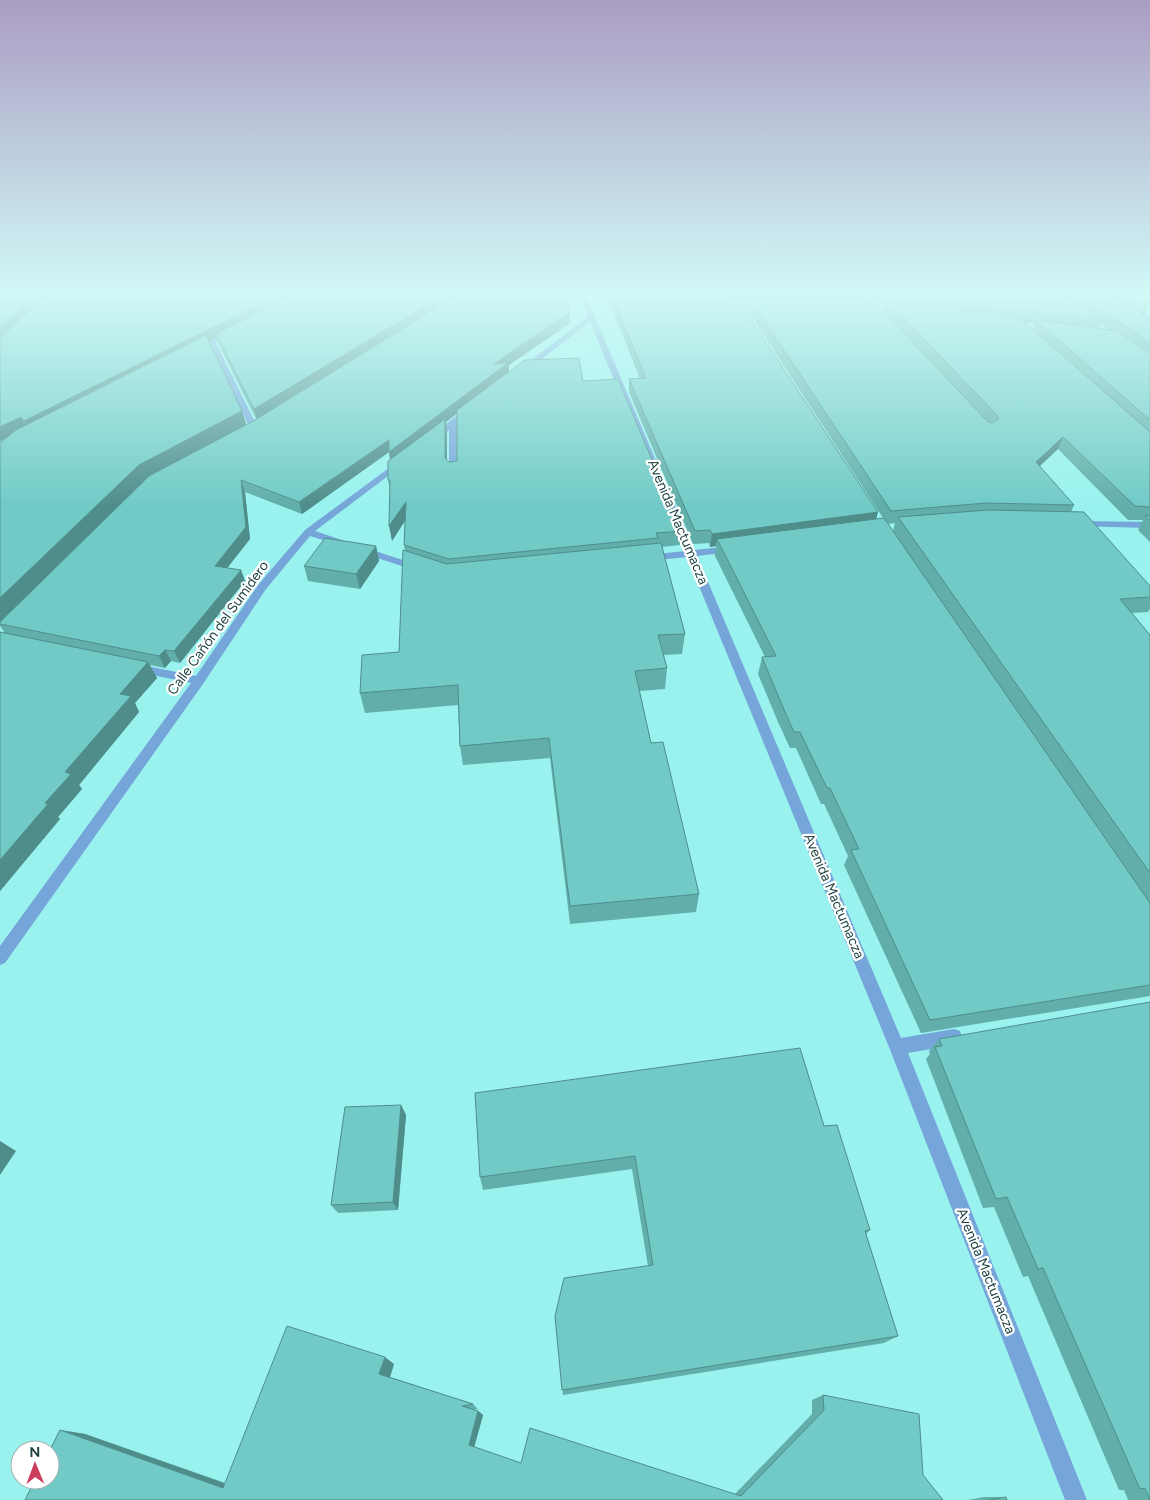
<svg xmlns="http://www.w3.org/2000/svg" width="1150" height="1500" viewBox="0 0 1150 1500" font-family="Figtree,sans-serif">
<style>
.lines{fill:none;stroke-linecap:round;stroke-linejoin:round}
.street{fill:#76a5d9;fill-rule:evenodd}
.wall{fill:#61aeaa;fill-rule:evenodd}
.shaded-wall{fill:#4f8d8b}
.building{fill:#71cac6;stroke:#4f8d8b}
.labels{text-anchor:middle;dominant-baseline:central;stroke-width:4.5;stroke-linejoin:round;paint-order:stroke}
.street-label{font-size:14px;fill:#193f3d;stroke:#fff}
</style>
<rect width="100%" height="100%" fill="#99f2ee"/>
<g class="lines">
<g class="street">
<polygon points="580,296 586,296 694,550 732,546 737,549 732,552 697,556 901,1038 954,1029 960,1031 962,1037 960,1043 954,1045 908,1053 1087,1500 1065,1500 889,1047 687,557 647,561 642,558 647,555 685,551 590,322 525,372 518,370 588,317"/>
<polygon points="699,296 717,296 741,305 766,305 769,307 766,309 740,309"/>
<polygon points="230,330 237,332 216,343 258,428 257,430 250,428 210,346 198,353 191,351"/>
<polygon points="467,407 474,409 457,423 459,472 454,475 449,472 449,430 436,440 429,438"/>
<polygon points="401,459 404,460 404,464 315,531 345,541 345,545 339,545 310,536 266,589 203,684 5,963 0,965 0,946 191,683 133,671 131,668 133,665 137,664 196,676 258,585 305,530"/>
<polygon points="1078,521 1150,522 1150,528 1075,526 1075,522"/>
<polygon points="363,547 421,566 422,568 417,571 359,552 358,550"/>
</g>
</g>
<g class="wall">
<path d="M0 296 570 312V323L509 365V372L583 381 682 531 680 545 662 547 685 634 682 654 663 655 667 668 665 689 639 691 651 743 699 894 696 912 570 924 550 758 463 765 460 746 458 705 365 713 360 693 399 652 405 550 404 545 405 521 392 541 390 490 388 480 390 460 389 452 302 514 245 492 250 539 227 568 241 570 245 581 180 663 171 661 165 668 150 665 157 678 135 703 139 712 79 785 82 789 58 817 60 819 0 891 5 633 0 626V443L4 439 0 442ZM217 337 219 345 256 419 246 425 242 411 208 341ZM457 413V461L449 462 447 459V433L446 422Z"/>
<path d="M607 296H864L863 298H870L867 296H1121L1143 316 1150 317V542L1138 530 1143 520H1128L1058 449 1040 466 1074 505 1071 512 1150 586V609L1148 612 1132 613 1150 635V996L921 1033 844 865 848 856 824 804H821L796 748H790L778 722 758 674 762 657H765L715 556 716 546 710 547 709 543 693 544 629 392V379H640ZM875 302 885 304 883 311ZM740 303H750L748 311 883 518 876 519 878 512ZM1026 323 1035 324 1033 329ZM1101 324 1109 330 1099 328ZM895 523 893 531 888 524Z"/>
<polygon points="376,546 379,561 360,589 308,581 304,566"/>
<polygon points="939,1039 1150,1500 1128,1500 1124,1490 1119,1490 1028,1276 1023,1277 994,1207 983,1208 926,1059 930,1054 929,1051"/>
<polygon points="401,1105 406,1115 398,1210 338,1213 331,1205"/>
<polygon points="824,1126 870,1230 866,1234 898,1336 884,1343 563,1395 555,1316 648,1266 632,1169 483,1190 480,1177"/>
<polygon points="394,1364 390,1377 473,1404 478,1409 473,1409 478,1411 483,1415 474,1447 521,1463 735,1494 812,1414 812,1400 823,1395 923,1475 943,1500 25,1500 60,1430 85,1434 225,1483"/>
<polygon points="984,1497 1006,1497 1007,1500 968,1500"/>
</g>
<g class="shaded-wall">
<polygon points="35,296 50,296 0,342 0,327"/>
<polygon points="276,296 298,296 30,432 24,421"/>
<polygon points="442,296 459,296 257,420 254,409"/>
<polygon points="1149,303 1144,315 1134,326 1140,315"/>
<polygon points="570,312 570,323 509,365 509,374 446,422 447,433 447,472 391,463 389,452 302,514 299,502 494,364"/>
<polygon points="242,411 247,426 0,624 0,598 139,465"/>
<polygon points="21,417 27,428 0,441 0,427"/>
<polygon points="1063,437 1058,449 1030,475 1036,462"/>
<polygon points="241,480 245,492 250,539 220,577 215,566"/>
<polygon points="406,502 408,516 392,541 389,526"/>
<polygon points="878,512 874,526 717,539 716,546 710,547 712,534"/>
<polygon points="376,546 379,561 360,589 356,574"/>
<polygon points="241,570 245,581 180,663 174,651"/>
<polygon points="165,650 171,661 165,668 159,656"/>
<polygon points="148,662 157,678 135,703 139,712 79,785 82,789 58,817 60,819 0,891 0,860 45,803 65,772 120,694"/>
<polygon points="401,1105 406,1115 398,1210 393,1202"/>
<polygon points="0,1141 16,1151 0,1175"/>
<polygon points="385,1357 394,1364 389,1380 379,1374"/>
<polygon points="478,1411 483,1415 474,1448 469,1445"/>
<polygon points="60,1430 85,1434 241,1489 223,1488"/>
</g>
<g class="building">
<polygon points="0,296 35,296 0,327"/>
<polygon points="46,296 276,296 24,421 21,417 0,427 0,338"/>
<polygon points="290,296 442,296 254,409 216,334"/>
<polygon points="456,296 567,296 570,312 494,364 508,363 389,452 389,440 299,502 241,480 246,527 215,566 241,570 174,651 165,650 159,656 0,624 0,622 149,476 255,420"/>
<polygon points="612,296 731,296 737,298 878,512 712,534 710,530 695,531 629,379 646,378"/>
<polygon points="913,296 1069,296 1103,321"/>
<polygon points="1083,296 1118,296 1149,303 1140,315 1150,317 1150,343"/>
<polygon points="871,298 988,422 992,423 999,419 997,415 886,300 1020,318 1150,432 1150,507 1135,506 1063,437 1036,462 1074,505 986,503 891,511 750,299"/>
<polygon points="1036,320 1117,331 1150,353 1150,420"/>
<polygon points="206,335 242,411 139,465 0,598 0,443 16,430"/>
<polygon points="579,358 583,381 618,379 682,531 656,533 658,538 449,559 404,545 406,502 389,526 390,480 388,480 388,461 445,419 445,458 449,462 457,461 457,410 525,360"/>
<polygon points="988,510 1084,512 1150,586 1150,597 1120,599 1150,635 1150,873 898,517"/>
<polygon points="1145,516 1150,516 1150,521"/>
<polygon points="884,518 1150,903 1150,985 930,1020 851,850 859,849 830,788 827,788 800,732 794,732 782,705 762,657 776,656 717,539"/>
<polygon points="325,538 376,546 356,574 304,566"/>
<polygon points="661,543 685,634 658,635 667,668 635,671 651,743 663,742 699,894 570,906 549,738 460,746 458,685 360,693 362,655 399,652 403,550 447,564"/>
<polygon points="0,632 148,662 120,694 131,696 65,772 71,774 45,803 48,804 0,860"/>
<polygon points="1150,1002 1150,1500 1145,1488 1140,1489 1043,1268 1038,1269 1007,1197 996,1199 935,1047 942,1046 939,1039"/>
<polygon points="800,1048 824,1126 837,1125 870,1230 865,1231 898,1336 562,1390 555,1316 564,1278 653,1265 635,1156 480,1177 475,1093"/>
<polygon points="401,1105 393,1202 331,1205 345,1107"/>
<polygon points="287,1326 385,1357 379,1374 473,1404 462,1406 478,1411 469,1445 521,1463 530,1428 741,1496 824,1410 823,1395 919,1414 923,1475 943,1500 25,1500 35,1480 50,1480 50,1450 60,1430 223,1488"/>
<polygon points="1006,1497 1007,1500 989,1500"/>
</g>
<linearGradient id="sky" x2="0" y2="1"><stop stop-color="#aa9dc3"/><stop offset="0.58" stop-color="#d1f9f7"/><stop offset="1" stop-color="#d1f9f7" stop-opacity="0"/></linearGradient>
<rect width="1150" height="506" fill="url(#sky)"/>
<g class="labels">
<g class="street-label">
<text transform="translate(678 522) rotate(67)">Avenida Mactumacza</text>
<text transform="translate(218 628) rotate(-54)">Calle Cañón del Sumidero</text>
<text transform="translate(834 896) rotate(67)">Avenida Mactumacza</text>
<text transform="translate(986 1271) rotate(68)">Avenida Mactumacza</text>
</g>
</g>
<g transform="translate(35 1465) rotate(359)"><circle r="24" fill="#ffffff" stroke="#a3b2b1"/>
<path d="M0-4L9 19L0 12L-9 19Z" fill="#cc3c5d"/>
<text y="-8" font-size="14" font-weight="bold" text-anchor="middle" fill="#193f3d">N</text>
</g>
</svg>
